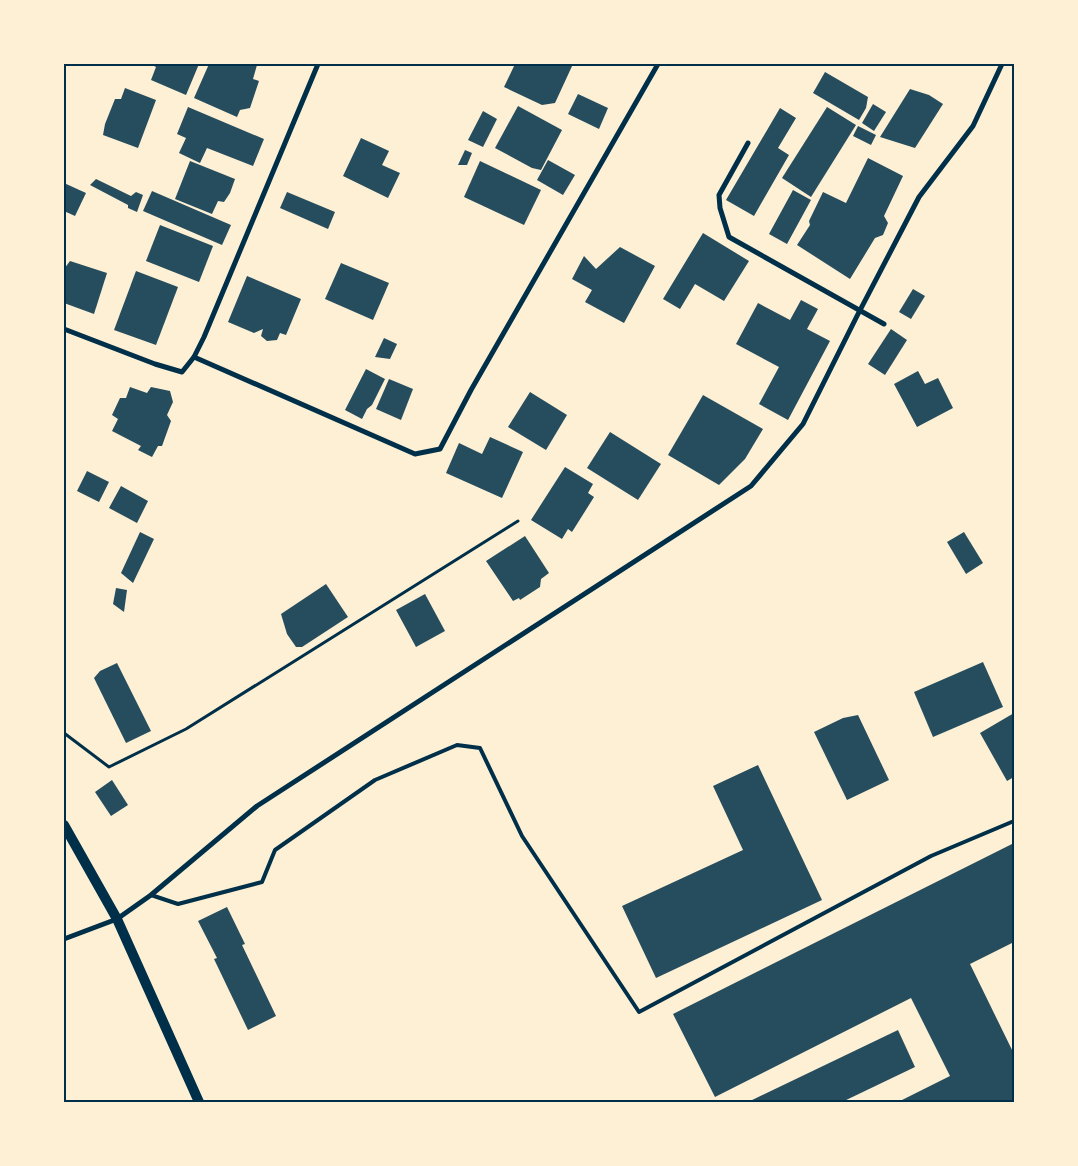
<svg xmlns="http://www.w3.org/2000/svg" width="1078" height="1166" viewBox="0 0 1078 1166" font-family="'Nunito Sans',sans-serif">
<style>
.building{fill:#264d5e}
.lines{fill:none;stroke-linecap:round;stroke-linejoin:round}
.path{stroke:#003049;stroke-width:3}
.service{stroke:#003049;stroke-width:4}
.minor{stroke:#003049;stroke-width:5}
.secondary{stroke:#003049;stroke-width:10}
.neatline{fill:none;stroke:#003049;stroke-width:2}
</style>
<rect width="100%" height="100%" fill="#fdf0d5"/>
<g class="building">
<polygon points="152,64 199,64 186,95 151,80 156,67 152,65"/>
<polygon points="209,64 257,65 253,79 259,81 250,108 240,110 237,117 194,98"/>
<polygon points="515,64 573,64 555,103 542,105 504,87"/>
<polygon points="825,72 868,97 866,108 859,120 813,93"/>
<polygon points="125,88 156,100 138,148 103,135 105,124 115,99 121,99"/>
<polygon points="910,89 929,95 943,104 915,148 880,137"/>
<polygon points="578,94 608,108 599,129 568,114"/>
<polygon points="873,104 886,112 874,131 862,123"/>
<polygon points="518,106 562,130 541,170 532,168 495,148"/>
<polygon points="188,107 264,139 253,166 207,148 200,163 179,153 186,138 177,134"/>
<polygon points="827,107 856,125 811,197 782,178"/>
<polygon points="780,108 796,118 778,148 789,155 754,216 726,200"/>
<polygon points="483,111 497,119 483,147 468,140"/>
<polygon points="858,126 876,135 871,145 853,136"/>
<polygon points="361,138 389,151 382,165 400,173 388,198 343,176"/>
<polygon points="465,150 472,153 467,165 458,165"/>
<polygon points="868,158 903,176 884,216 888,223 883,235 875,238 850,279 797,245 810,225 809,221 823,192 846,203"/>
<polygon points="548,160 575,175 563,195 537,180"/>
<polygon points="190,161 235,179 230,193 224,202 218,201 212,214 175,199"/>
<polygon points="480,161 541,190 524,225 464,197"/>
<polygon points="96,179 131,196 136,192 143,195 137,212 128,208 128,205 90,185"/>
<polygon points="64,183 86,193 75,216 64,211"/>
<polygon points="793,190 811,200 787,244 769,234"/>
<polygon points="152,191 231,225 222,245 143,211"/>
<polygon points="287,192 335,212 328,229 280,208"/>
<polygon points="160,225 213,246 199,282 146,261"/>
<polygon points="703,233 749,261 724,301 695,284 680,309 663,299"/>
<polygon points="620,247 655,266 624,323 585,302 592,290 572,279 584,256 596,269"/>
<polygon points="70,261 107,273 94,314 64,303 64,269"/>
<polygon points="341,263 389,283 373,320 325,299"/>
<polygon points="136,271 178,287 156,345 114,330"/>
<polygon points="247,276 301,299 286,335 280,333 277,340 267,341 261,336 263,329 254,333 228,322"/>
<polygon points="913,289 925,296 911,319 899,312"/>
<polygon points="801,300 818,309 807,329 830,341 788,420 759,404 779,367 736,344 758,303 790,320"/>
<polygon points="891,329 907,340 885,375 868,364"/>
<polygon points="384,338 397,344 390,359 375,357"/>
<polygon points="366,369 385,379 372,405 367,409 362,419 345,410"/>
<polygon points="918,371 925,384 938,378 953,408 917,427 894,384"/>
<polygon points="389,379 413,389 401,420 376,409"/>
<polygon points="130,387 147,393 151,387 170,391 173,402 167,415 171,421 162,446 158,446 152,457 138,450 141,446 112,431 118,419 112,415 120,398 126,398"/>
<polygon points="530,392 567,415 546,450 508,427"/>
<polygon points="703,395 763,429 745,459 719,485 668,455"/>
<polygon points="610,432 661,464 638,500 587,468"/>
<polygon points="490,437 523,452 502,498 446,473 459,443 482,454"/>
<polygon points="565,467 593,484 588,493 594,497 572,532 568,529 562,539 531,520"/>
<polygon points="87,471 109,482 99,502 77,491"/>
<polygon points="121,486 148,501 137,523 109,508"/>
<polygon points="140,532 154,539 133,583 121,573"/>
<polygon points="964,532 983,563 966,574 947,542"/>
<polygon points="525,536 549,573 541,579 540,587 520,600 519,598 513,601 486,561"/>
<polygon points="326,584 348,617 302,647 296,647 287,634 281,614"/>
<polygon points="116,588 127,590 124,612 113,604"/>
<polygon points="425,594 445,631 416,647 396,610"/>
<polygon points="983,662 1003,707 933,737 914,692"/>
<polygon points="117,663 151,731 126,743 94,678 100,671"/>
<polygon points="1014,713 1014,777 1007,781 980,733"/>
<polygon points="858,715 889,780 847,800 814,732 843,718"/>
<polygon points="758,765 822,900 656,978 622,906 743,850 713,786"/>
<polygon points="112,780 128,805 111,816 95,792"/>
<polygon points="1014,843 1014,942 970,964 1014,1054 1014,1102 898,1102 950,1076 911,998 715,1097 673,1014"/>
<polygon points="227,907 245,944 242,945 276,1016 248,1030 214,959 217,958 198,921"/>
<polygon points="898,1030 915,1067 842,1102 748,1102"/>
</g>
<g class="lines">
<polyline class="path" points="64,733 109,767 186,729 518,521"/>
<polyline class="service" points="151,895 178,904 262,882 275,850 375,780 457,745 480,748 522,836 639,1012 931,856 1014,821"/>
<g class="minor">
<polyline points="748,143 719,195 720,208 729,237 884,324"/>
<polyline points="64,329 155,364 182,372 194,357 204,337 318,64"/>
<polyline points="194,357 415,454 440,449 471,390 658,64"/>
<polyline points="64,939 117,919 151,895 257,806 751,486 803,424 857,316 919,197 973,126 1002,64"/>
</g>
<polyline class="secondary" points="64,825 117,919 199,1102"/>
</g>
<rect width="1078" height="1166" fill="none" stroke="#fdf0d5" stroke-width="130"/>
<rect x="65" y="65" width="948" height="1036" class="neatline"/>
</svg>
